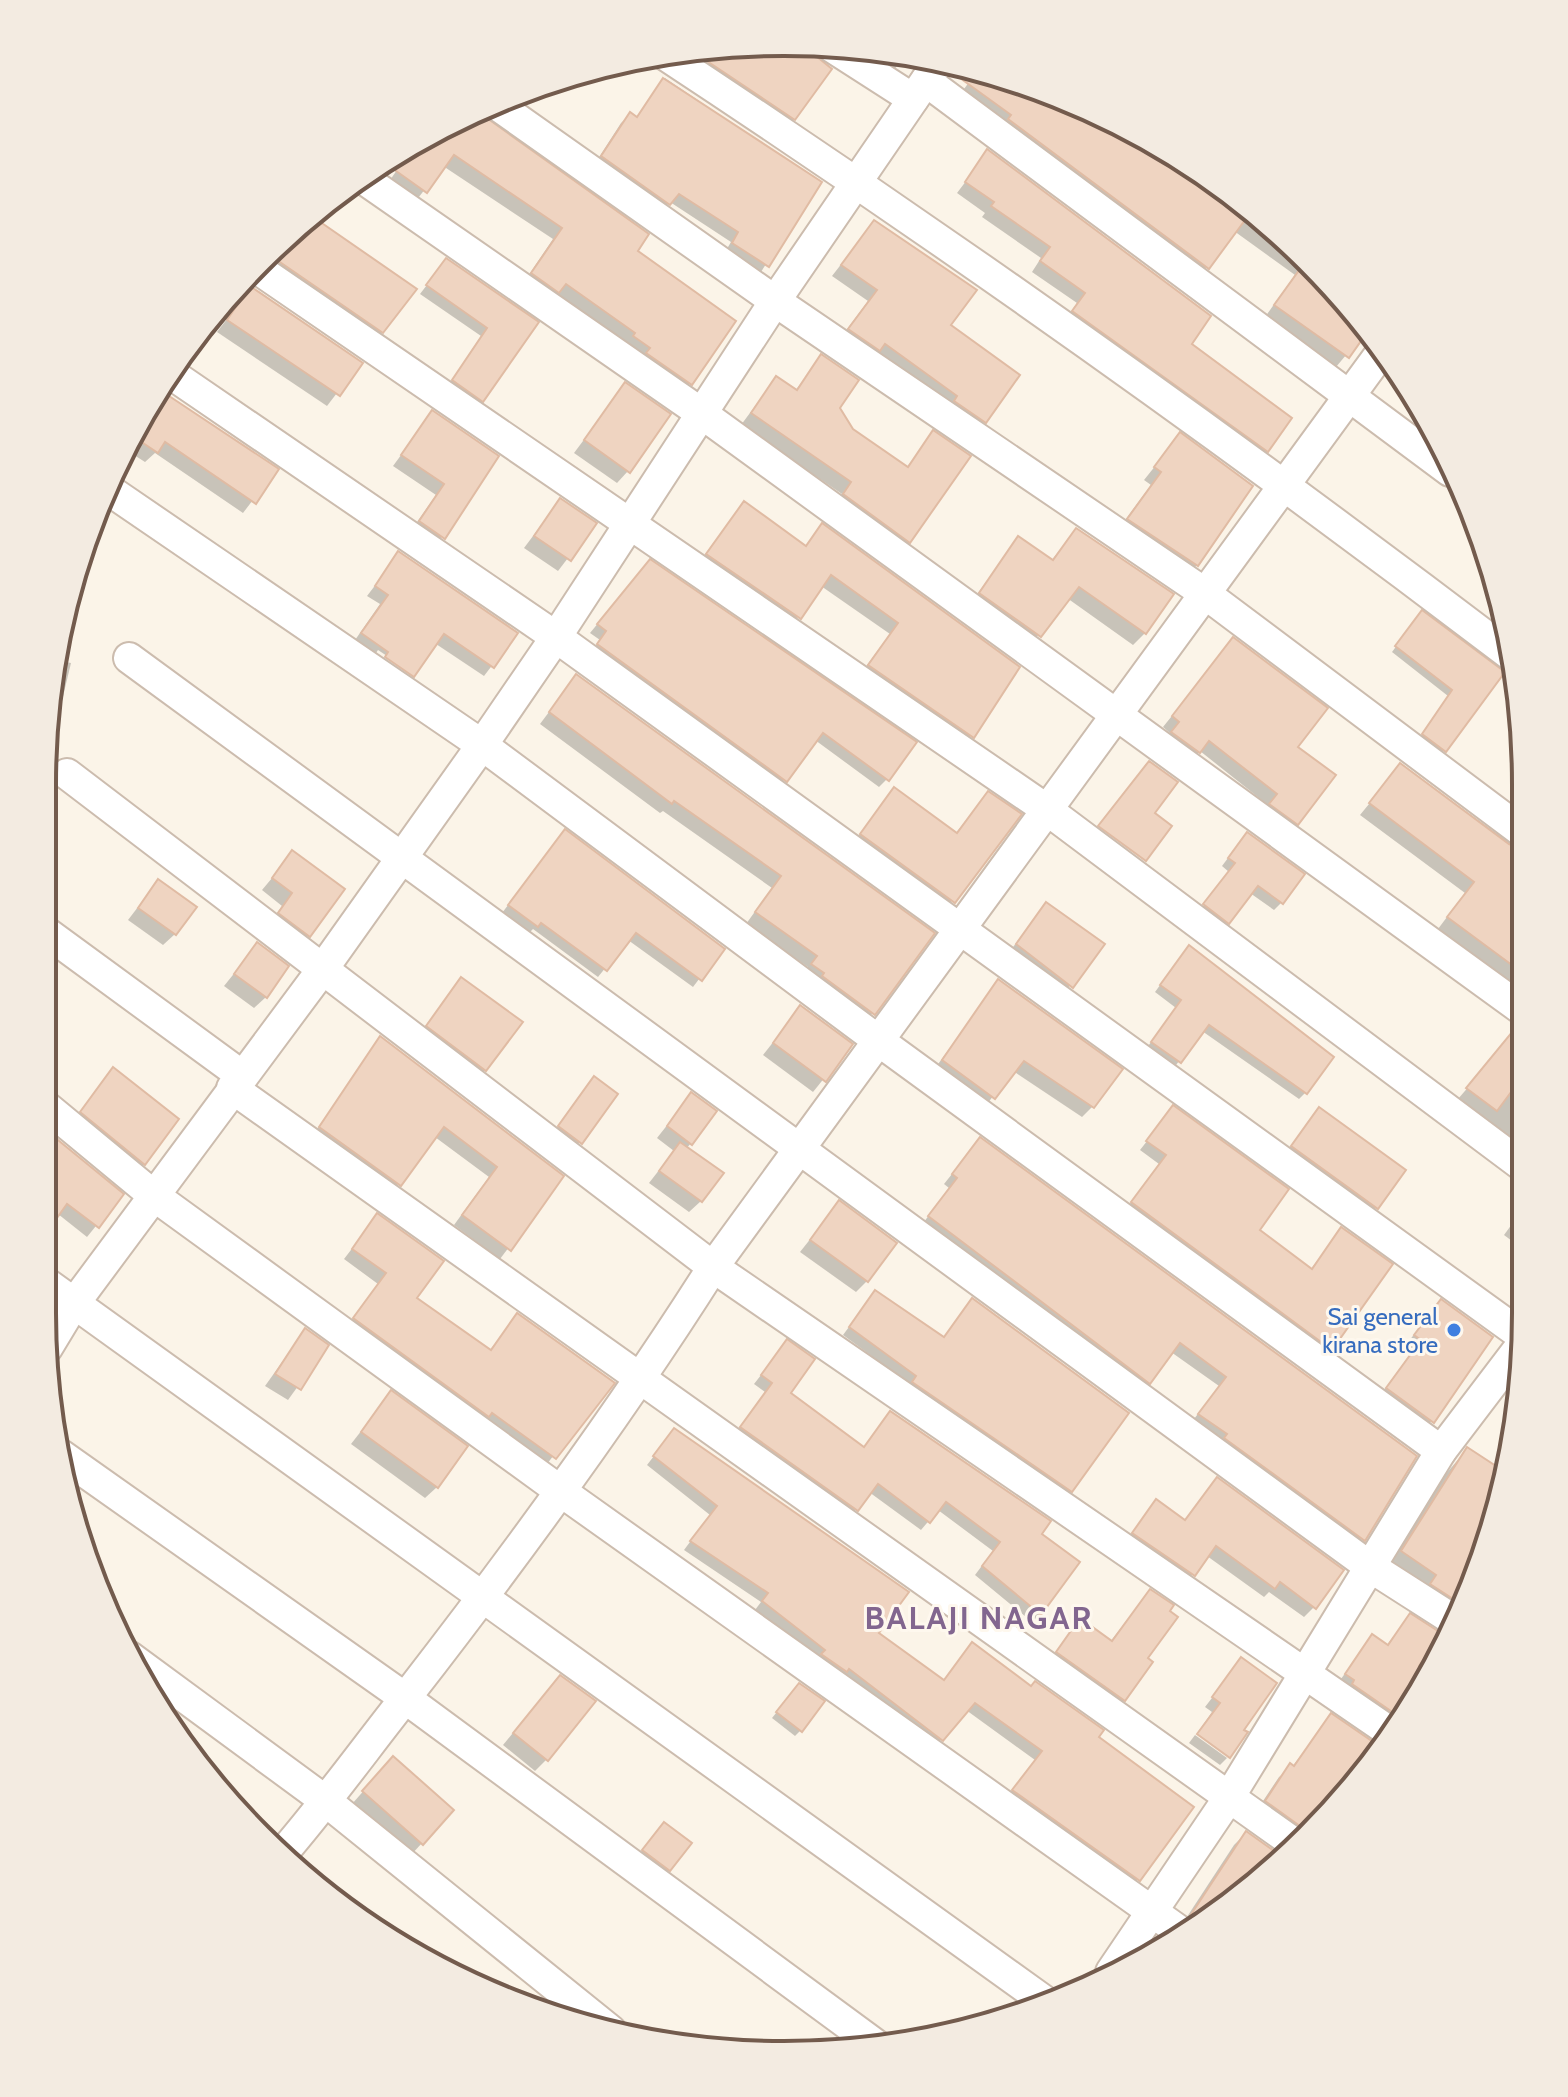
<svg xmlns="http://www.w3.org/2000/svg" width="1568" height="2097" viewBox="0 0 1568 2097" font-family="Cabin,sans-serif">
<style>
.shadow{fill:#0003}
.building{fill:#efd4c1;stroke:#e0bba3;stroke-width:2}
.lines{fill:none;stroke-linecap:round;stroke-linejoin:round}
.minor-casing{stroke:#ccbcae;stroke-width:34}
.minor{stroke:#fff;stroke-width:30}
.shop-dot{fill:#3f7fe0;stroke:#fef8ee;stroke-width:3}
.labels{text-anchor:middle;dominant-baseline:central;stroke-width:6;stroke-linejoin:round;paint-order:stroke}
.shop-label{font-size:24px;fill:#366cbe;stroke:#fef8ee;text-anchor:end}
.district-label{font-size:32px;font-weight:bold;letter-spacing:2px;fill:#82668f;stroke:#fef8ee}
.rim{fill:none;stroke:#735b4d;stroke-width:4}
</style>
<rect width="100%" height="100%" fill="#fbf4e8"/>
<g class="shadow">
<polygon points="784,42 814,45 794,119 783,129 674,53"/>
<polygon points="839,47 907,54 887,78"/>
<polygon points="977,71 1068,98 1196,167 1308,259 1367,330 1336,367 1265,317 1295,275 1234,231 1197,279 959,96"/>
<polygon points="665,78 819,182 759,275 725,252 731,242 670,202 660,212 594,165 621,123 630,115 636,118"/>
<polygon points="476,111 647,235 635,251 690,383 679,394 522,285 553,239 443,166 415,202 388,183 415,144"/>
<polygon points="988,152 1189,345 1267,451 1257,461 1064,322 1077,303 1032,272 1041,258 982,217 985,213 957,193"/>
<polygon points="315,221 414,290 390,324 374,339 266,266"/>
<polygon points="874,222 949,326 985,421 974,432 839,340 868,301 832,276"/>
<polygon points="446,260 536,323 474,408 446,389 481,336 420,294"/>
<polygon points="251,288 360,363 327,406 217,332"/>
<polygon points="821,357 837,408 852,430 906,468 934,433 909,542 898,553 833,506 842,494 741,425 776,378 795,391"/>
<polygon points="625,385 628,471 617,483 574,453"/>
<polygon points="159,391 276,470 243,513 155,453 145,462 123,448"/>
<polygon points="432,413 496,456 434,548 410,532 436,495 393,466"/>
<polygon points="1180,435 1197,565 1186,576 1117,531 1151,485 1144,480"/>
<polygon points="560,500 594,524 558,571 524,548"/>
<polygon points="744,503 804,547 822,526 1017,667 963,747 859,676 890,634 821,586 789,628 697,565"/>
<polygon points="1076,530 1145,633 1133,645 1067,598 1028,648 969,605 1018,539 1051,561"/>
<polygon points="399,554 516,634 484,676 436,644 414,674 378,650 376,653 411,677 404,684 353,643 380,604 367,596"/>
<polygon points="642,570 887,779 879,787 815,740 777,788 590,653 600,640 590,633"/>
<polygon points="1417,618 1502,673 1439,756 1419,740 1448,696 1392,652"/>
<polygon points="1233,640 1296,747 1297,823 1286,833 1261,815 1268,805 1200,751 1189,762 1162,743 1170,733 1163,727"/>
<polygon points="56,660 71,663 60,709 46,723"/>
<polygon points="576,676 932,933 863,1025 802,976 808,967 746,924 772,888 663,811 660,813 540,724"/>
<polygon points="1401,765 1520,850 1520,995 1495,971 1438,929 1465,893 1360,815"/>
<polygon points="894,789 955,834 988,793 1019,815 942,913 850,847"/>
<polygon points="1097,827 1143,862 1133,871 1088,838"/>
<polygon points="558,839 722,949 693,987 628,940 598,977 533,929 529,933 502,913"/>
<polygon points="1240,842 1281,903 1274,910 1250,893 1220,930 1198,913 1229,872 1222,866"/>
<polygon points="293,853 308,935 297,947 268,925 282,906 262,890"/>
<polygon points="158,881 175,934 163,945 128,920"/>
<polygon points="1046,905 1102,945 1060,998 1006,956"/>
<polygon points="257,945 266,997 254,1008 224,986"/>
<polygon points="1183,954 1306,1092 1299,1099 1202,1031 1173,1069 1146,1049 1176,1008 1155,992"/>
<polygon points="462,979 485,1070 474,1081 416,1038"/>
<polygon points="998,982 1093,1106 1082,1117 1013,1071 983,1109 933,1071"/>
<polygon points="801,1007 851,1045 813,1092 763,1055"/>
<polygon points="1520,1027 1520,1144 1458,1099"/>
<polygon points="380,1038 562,1177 500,1259 454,1225 489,1177 435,1137 390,1194 311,1138"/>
<polygon points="104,1079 144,1164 135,1173 73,1122"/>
<polygon points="589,1084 615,1095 575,1148 554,1132"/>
<polygon points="691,1095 691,1143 686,1149 701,1201 689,1212 649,1183 674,1151 657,1138"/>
<polygon points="1173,1108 1257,1230 1310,1270 1342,1230 1331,1348 1323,1356 1124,1212 1159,1164 1140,1150"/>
<polygon points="1319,1110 1376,1208 1366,1218 1282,1157"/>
<polygon points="42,1130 121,1195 87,1237 58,1214"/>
<polygon points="980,1139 1414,1456 1354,1548 1191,1423 1219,1386 1171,1352 1140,1391 921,1226 949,1188 944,1184"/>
<polygon points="839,1203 867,1281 856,1292 800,1252"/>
<polygon points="1520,1213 1520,1247 1504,1235"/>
<polygon points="377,1216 414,1299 489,1351 518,1316 579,1422 544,1468 345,1329 378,1284 344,1259"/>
<polygon points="869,1300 1071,1491 1064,1498 906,1389 910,1384 843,1335"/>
<polygon points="1441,1301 1461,1383 1421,1434 1376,1401 1412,1352 1404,1347"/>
<polygon points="305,1330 327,1346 288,1400 265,1386"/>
<polygon points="787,1342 788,1394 863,1449 1039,1534 1040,1614 1032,1622 975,1575 993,1551 938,1510 921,1530 869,1492 848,1518 733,1436 765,1392 754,1384"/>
<polygon points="391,1393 437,1487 425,1498 351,1444"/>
<polygon points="674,1430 876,1634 942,1682 972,1644 1030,1688 1102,1731 1099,1740 1138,1879 1130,1887 1006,1799 1035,1760 966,1710 934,1748 755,1610 761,1602 684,1550 710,1515 647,1465"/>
<polygon points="1467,1449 1505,1474 1486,1552 1461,1608 1391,1564 1445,1475"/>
<polygon points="1217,1479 1314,1607 1304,1617 1269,1592 1264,1597 1207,1556 1183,1585 1123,1544 1157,1501 1184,1521"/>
<polygon points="1150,1591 1145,1659 1124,1700 1112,1711 1046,1664 1081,1620 1110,1642"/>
<polygon points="1410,1616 1415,1670 1429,1679 1391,1731 1335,1687 1372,1637 1386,1646"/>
<polygon points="1242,1659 1230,1755 1198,1732 1212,1712 1205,1707"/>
<polygon points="549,1689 546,1760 535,1771 503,1745"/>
<polygon points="794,1691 800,1731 795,1736 772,1718"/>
<polygon points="1331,1716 1378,1748 1309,1837 1255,1813 1279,1777 1292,1767"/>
<polygon points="1195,1735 1227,1758 1220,1765 1189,1743"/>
<polygon points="382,1770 422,1843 411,1855 352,1804"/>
<polygon points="659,1830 669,1870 663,1875 638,1856"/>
<polygon points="1246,1833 1282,1859 1197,1930 1179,1929 1234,1845"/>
</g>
<g class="building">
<polygon points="784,42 814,45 816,56 832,69 795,120 704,59 711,49"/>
<polygon points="957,65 1068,98 1196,167 1251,212 1209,269 1008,119 1011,115 953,73"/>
<polygon points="663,78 822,182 769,267 732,243 738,232 679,194 670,205 601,156 630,112 637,117"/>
<polygon points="477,111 649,234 638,251 736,321 692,385 646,353 650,348 633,336 635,333 566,284 559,293 531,273 562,228 454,155 427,193 382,161"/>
<polygon points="987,149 1211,316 1192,344 1292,418 1268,452 1072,311 1085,293 1040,261 1050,247 991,206 994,202 965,182"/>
<polygon points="316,219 417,289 383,333 274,258"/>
<polygon points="874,220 977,290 951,325 1020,375 986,423 954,401 957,396 885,344 880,351 848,329 877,290 841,265"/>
<polygon points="446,258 539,322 483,402 452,380 487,328 426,285"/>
<polygon points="1300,269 1327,288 1324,292 1353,313 1368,331 1349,358 1274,305"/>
<polygon points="250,286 363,363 340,396 227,320"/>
<polygon points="821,354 859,380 840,408 853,429 908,467 933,430 971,456 910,543 843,494 851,482 751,413 776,376 797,390"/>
<polygon points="625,382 671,414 630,473 584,440"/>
<polygon points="160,390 279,469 256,504 165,442 158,453 131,435"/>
<polygon points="432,410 499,456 445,539 419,521 444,484 401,455"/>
<polygon points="1180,432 1253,486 1198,566 1127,519 1161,472 1154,467"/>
<polygon points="560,498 597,523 571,561 534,536"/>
<polygon points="744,501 806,546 822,523 1020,667 974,738 868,665 898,623 831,575 801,619 706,554"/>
<polygon points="1076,528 1174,594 1146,634 1079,587 1041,637 979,593 1018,536 1053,560"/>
<polygon points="398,551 518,633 494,668 444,634 414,677 385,657 388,652 361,633 388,595 375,586"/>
<polygon points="650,559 917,742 889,781 823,733 787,782 597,644 606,631 597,624"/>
<polygon points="1422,610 1505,672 1446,752 1422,734 1452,690 1395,646"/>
<polygon points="1233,637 1328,708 1298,747 1336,775 1298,825 1269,804 1277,794 1209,741 1200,753 1171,732 1179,722 1172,716"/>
<polygon points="576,674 935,933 875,1015 822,976 824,973 811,964 817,956 755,912 781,876 674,801 672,804 549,712"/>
<polygon points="1149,761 1178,782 1155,813 1172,826 1146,861 1098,826"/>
<polygon points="1400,763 1509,844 1520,848 1520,971 1447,917 1474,882 1369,803"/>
<polygon points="894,787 957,833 988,791 1022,814 955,903 860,834"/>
<polygon points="565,829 725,949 702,981 636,933 607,971 541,923 538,927 508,905"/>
<polygon points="1247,832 1305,874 1283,904 1258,886 1229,924 1203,904 1235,863 1228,858"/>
<polygon points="292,850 345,889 310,937 278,913 292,893 272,878"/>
<polygon points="158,879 197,907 176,935 138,908"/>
<polygon points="1046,902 1105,944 1073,988 1016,944"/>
<polygon points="257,942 289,966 267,998 234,974"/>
<polygon points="1189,945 1334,1057 1307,1094 1209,1025 1181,1063 1151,1042 1181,1000 1160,985"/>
<polygon points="461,977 523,1022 486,1071 426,1026"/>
<polygon points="998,979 1123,1069 1094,1108 1024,1061 995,1099 942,1060"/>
<polygon points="800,1005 853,1044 826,1082 773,1043"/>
<polygon points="1517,1026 1520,1080 1497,1111 1466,1088"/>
<polygon points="380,1036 564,1176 511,1251 462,1215 497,1167 444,1127 401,1186 319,1127"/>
<polygon points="113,1067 179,1119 145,1165 80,1112"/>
<polygon points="594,1076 618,1094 582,1144 558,1126"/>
<polygon points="691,1092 717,1111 692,1145 667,1126"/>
<polygon points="1173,1105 1289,1189 1260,1230 1312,1269 1341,1227 1393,1264 1332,1350 1131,1202 1166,1155 1146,1141"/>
<polygon points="1319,1107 1406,1170 1378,1209 1291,1146"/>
<polygon points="42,1127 124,1194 99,1228 67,1204 42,1239"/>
<polygon points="980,1137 1417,1456 1365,1541 1224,1438 1227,1434 1198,1414 1226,1377 1180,1343 1150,1384 928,1216 957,1178 952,1174"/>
<polygon points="680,1142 724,1173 702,1202 659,1171"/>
<polygon points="839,1200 897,1243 868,1282 810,1240"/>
<polygon points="377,1213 444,1261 417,1298 491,1350 517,1313 615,1383 556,1459 492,1413 489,1417 353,1318 386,1273 352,1249"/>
<polygon points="875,1290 944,1337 972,1298 1129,1413 1072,1492 912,1382 916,1376 849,1327"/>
<polygon points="1441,1299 1493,1337 1434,1423 1386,1388 1421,1340 1414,1335"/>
<polygon points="305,1328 329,1345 301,1390 275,1374"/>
<polygon points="787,1339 815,1359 791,1393 864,1447 890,1411 1051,1521 1042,1534 1080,1562 1041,1615 982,1566 1000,1542 946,1502 930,1523 878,1484 858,1511 740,1427 772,1383 761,1375"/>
<polygon points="391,1390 468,1446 438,1488 361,1432"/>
<polygon points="674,1428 909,1592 879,1633 944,1680 972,1642 1031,1686 1035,1681 1104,1730 1099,1737 1194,1807 1140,1881 1012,1790 1042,1751 975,1703 943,1741 849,1669 847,1672 821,1654 825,1650 762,1601 768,1593 690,1541 717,1506 653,1456"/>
<polygon points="1467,1447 1505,1472 1486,1552 1461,1604 1430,1584 1436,1575 1401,1551"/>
<polygon points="1217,1477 1344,1570 1316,1609 1280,1582 1275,1589 1216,1546 1195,1576 1132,1533 1156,1499 1185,1520"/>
<polygon points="1150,1589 1174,1605 1170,1611 1178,1617 1148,1658 1153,1662 1125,1701 1056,1652 1080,1618 1112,1641"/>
<polygon points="1410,1613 1441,1633 1419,1666 1430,1677 1426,1684 1401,1718 1352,1684 1354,1680 1345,1674 1372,1634 1388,1645"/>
<polygon points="1241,1657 1277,1683 1244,1730 1248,1732 1230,1758 1197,1734 1220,1703 1212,1697"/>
<polygon points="560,1675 596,1701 548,1761 513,1733"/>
<polygon points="799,1683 825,1701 802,1732 776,1712"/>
<polygon points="1331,1713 1379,1746 1311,1834 1265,1801 1290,1763 1294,1766"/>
<polygon points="393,1756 454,1810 423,1845 362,1791"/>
<polygon points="664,1822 692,1843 670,1871 642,1850"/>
<polygon points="1246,1831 1284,1858 1201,1926 1190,1916"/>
</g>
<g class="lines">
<defs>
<g id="minor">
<polyline points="832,47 913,99"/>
<path d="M664 54C954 245 1236 446 1512 656"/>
<polyline points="926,81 1450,471"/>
<polyline points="493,102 775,301 1203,592 1520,830"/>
<polyline points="361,177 701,413 1520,1008"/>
<polyline points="261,271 1046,809 1520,1164"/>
<polyline points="170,373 556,637 1520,1334"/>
<polyline points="106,488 482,745 879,1041 1441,1451"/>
<polyline points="129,658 1369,1566 1455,1621"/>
<polyline points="67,774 713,1267 1390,1732"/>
<polyline points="43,930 241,1075"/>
<polyline points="232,1088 1298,1846"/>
<polyline points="43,1104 153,1195 559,1490 1185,1935"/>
<polyline points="42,1280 1047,2003"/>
<polyline points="47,1348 73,1305 322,970 482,745 556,637 775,301 940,60"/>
<polyline points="61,1455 405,1698 876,2045"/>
<polyline points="130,1657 327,1802 611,2031"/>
<path d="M282 1854C327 1802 367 1746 410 1692 517 1554 620 1414 713 1267L1383 350"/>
<polyline points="1111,1972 1228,1799 1441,1451 1520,1347"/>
</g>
</defs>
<use href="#minor" class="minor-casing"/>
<use href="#minor" class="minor"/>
</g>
<circle class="shop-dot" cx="1454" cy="1330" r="8"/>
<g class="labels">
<g class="shop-label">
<text x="1438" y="1316">Sai general<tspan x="1438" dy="28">kirana store</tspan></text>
</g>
<g class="district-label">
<text x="979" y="1617">BALAJI NAGAR</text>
</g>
</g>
<path d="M0 0H1568V2097H0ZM784 56H784A728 728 0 0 1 1512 784V1313A728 728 0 0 1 784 2041H784A728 728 0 0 1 56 1313V784A728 728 0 0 1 784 56Z" fill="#f3ebe1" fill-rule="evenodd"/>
<path class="rim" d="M784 56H784A728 728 0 0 1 1512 784V1313A728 728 0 0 1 784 2041H784A728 728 0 0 1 56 1313V784A728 728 0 0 1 784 56Z"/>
</svg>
